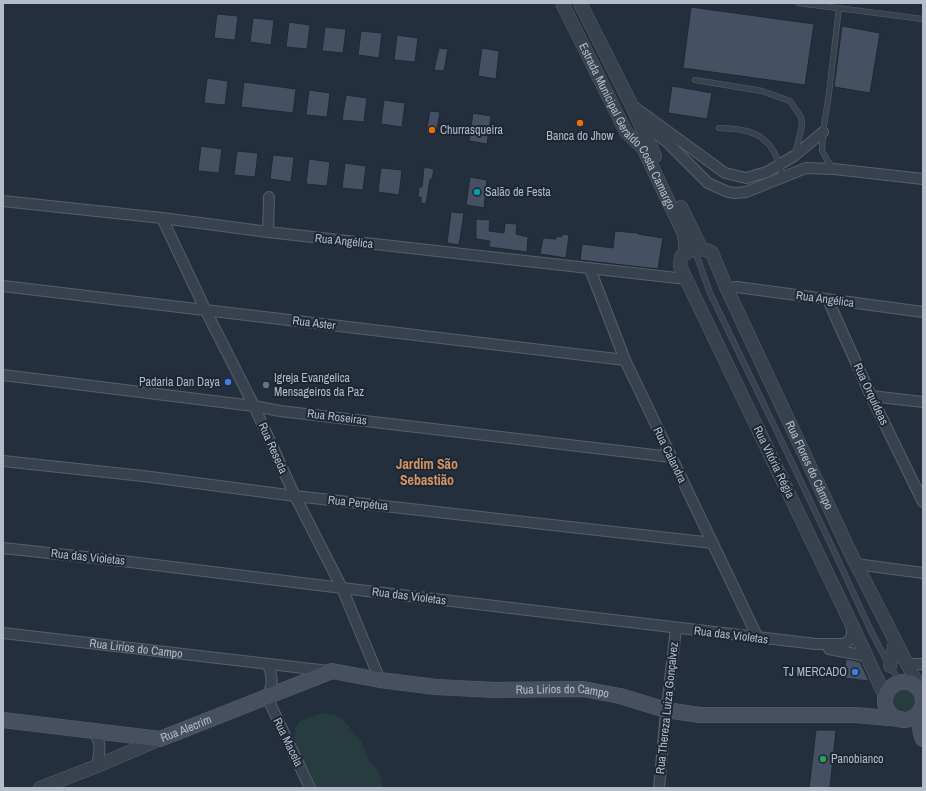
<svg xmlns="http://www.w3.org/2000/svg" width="926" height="791" viewBox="0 0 926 791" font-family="'Archivo Narrow',sans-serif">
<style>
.green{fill:#263c3f}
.building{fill:#455162;stroke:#1f2835}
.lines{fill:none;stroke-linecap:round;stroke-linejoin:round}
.service-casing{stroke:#565f6c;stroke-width:6}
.minor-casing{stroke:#565f6c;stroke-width:12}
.tertiary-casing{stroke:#565f6c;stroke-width:14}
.secondary-casing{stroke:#565f6c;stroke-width:16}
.service{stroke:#38414e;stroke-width:5}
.minor{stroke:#38414e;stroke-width:10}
.tertiary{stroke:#38414e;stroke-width:13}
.secondary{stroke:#465061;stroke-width:15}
.food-dot{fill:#e8710a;stroke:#1d2633;stroke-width:1.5}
.culture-dot{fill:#0f9aa8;stroke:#1d2633;stroke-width:1.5}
.shop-dot{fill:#3f7fe0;stroke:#1d2633;stroke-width:1.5}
.worship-dot{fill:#6b7280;stroke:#1d2633;stroke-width:1.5}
.leisure-dot{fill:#2e9e5b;stroke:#1d2633;stroke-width:1.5}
.labels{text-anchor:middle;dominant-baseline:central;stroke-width:4;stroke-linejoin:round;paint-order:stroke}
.street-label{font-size:12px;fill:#b4bcc9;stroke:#1d2633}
.poi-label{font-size:12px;fill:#b4bcc9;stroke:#1d2633;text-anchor:start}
.quarter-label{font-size:14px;font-weight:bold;fill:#d59563;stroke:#1d2633}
</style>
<rect width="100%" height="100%" fill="#242f3e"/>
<g class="green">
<circle cx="903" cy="700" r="13"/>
<path d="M325 713 336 715 343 719 355 735 362 742 369 761C379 767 381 777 382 788H316C309 774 285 735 299 722 305 717 318 715 325 713Z"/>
</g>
<g class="building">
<polygon points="691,7 814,24 805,85 683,68"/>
<polygon points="217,14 238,16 235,40 214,38"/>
<polygon points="253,18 274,20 271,45 250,42"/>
<polygon points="289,22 310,25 307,49 286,47"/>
<polygon points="842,26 880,33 870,93 834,87"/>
<polygon points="325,27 346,29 343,53 322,51"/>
<polygon points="361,31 382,33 379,58 358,55"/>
<polygon points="397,35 418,38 415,62 394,60"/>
<polygon points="439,48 448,49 444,71 434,70"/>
<polygon points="482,48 499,51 496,79 478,76"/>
<polygon points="207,78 228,81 225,105 204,103"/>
<polygon points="244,82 296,89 293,113 241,107"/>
<polygon points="672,86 712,93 707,119 668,113"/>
<polygon points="309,90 330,93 327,117 306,115"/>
<polygon points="346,95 367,98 364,122 342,120"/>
<polygon points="384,100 405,103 402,127 381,124"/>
<polygon points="430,111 440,112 436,134 426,133"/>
<polygon points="473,113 491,116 487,144 469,141"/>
<polygon points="201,146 222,149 219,173 198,171"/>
<polygon points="237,151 258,153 255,177 234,175"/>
<polygon points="273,155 294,157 291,182 270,179"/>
<polygon points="309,159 330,162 327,186 306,184"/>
<polygon points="345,163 366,166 363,190 342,188"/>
<polygon points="424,167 434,169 432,179 430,179 426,204 421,203 421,197 418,197 419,187 422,187"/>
<polygon points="381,168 402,170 399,195 378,192"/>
<polygon points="470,177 487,180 484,208 466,205"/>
<polygon points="451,212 464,213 459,245 447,243"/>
<polygon points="476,219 490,220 489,231 504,233 505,223 517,224 516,234 528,237 527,252 489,247 490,241 476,239"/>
<polygon points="615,231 638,233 638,234 663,238 658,269 580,260 582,244 613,248"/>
<polygon points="563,234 569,235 566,258 540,254 543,238 556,239 556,236 561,237"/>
<polygon points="846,659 860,662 869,681 843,678"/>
<polygon points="816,730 836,730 830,788 809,788"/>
</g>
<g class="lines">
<defs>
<g id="service">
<polyline points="798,3 923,19"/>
<polyline points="695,80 762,91 790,101 801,117 802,126 795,154"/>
<path d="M719 128C726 129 734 128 741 130 768 134 778 153 783 178"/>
<polyline points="834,169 827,160 822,150 823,132 829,93 839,8"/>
<path d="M695 251 710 293C751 377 792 462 832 547 854 592 872 640 900 682"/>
</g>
<g id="minor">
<polyline points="633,106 725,173 746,178 767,172 794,156 823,132"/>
<polyline points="641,124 650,129 667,142 708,183 728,192 735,193 746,192 806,168 834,169 923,179"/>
<polyline points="3,201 162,218 268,232 686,279"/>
<polyline points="162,218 206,311 254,406 295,496 342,588 380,680"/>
<polyline points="268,232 269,197"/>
<polyline points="590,269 625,360 758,638"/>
<polyline points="3,286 625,360"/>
<polyline points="727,289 737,287 923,312"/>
<polyline points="828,300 871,396 923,502"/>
<polyline points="3,375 254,406 280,411 671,457"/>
<polyline points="871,396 923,402"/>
<polyline points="3,461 143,476 295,496 713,543"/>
<path d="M3 548 131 562 342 588 816 644H844C853 639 853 634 851 625"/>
<polyline points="856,564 923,573"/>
<path id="s1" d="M3 633 329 671"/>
<polyline points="829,649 866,656"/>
<polyline points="906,664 923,664"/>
<path d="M268 665C273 677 273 685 267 697L310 788"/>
<path d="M93 731C103 744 99 752 97 766"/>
<polyline points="659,788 665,723 676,628"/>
</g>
<g id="tertiary">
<path id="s2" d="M562 3 626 132 643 148 684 234 686 252"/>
<polyline points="580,3 632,106 655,156"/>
<polyline points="681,207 701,248"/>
<polyline points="890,666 895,643"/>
<path id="s3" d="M886 698 851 623 686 279 680 266 681 257C689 249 702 246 712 253L727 289 850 552 921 691"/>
<polyline points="40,788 97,766 160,739"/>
</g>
<g id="secondary">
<circle cx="904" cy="701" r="19"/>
<path d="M922 708C921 718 918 730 923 739"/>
<path id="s4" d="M3 720 160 739 332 671 380 680 436 687 495 690 583 689 620 696 666 710 700 715H856L900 719"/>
</g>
</defs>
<use href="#service" class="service-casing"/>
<use href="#minor" class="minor-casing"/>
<use href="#tertiary" class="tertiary-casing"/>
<use href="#secondary" class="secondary-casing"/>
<use href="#service" class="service"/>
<use href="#minor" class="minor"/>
<use href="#tertiary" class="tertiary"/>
<use href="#secondary" class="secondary"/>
</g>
<g class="food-dot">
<circle cx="580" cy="123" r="4"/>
<circle cx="432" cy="130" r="4"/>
</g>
<circle class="culture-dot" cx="477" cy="192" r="4"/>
<g class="shop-dot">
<circle cx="228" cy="382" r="4"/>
<circle cx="855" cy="672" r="4"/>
</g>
<circle class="worship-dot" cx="266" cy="385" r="4"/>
<circle class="leisure-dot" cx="823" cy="759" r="4"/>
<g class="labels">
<g class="street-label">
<text stroke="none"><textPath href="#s2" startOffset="140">Estrada Municipal Geraldo Costa Camargo</textPath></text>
<text transform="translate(344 241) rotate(6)">Rua Angélica</text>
<text transform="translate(825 299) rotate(8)">Rua Angélica</text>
<text transform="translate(314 323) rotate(7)">Rua Aster</text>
<text transform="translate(871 394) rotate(65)">Rua Orquídeas</text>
<text transform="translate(337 417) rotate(7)">Rua Roseiras</text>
<text transform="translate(273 448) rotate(66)">Rua Reseda</text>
<text transform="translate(670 455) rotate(64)">Rua Calandra</text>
<text transform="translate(774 462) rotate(64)">Rua Vitória Régia</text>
<text stroke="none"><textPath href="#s3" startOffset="755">Rua Flores do Câmpo</textPath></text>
<text transform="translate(358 503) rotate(6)">Rua Perpétua</text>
<text transform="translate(88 557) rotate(6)">Rua das Violetas</text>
<text transform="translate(409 596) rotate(7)">Rua das Violetas</text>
<text transform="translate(731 635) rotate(7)">Rua das Violetas</text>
<text stroke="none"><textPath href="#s1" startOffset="134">Rua Lirios do Campo</textPath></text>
<text stroke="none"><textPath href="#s4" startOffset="575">Rua Lirios do Campo</textPath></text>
<text transform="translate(667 708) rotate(-84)">Rua Thereza Luiza Gonçalvez</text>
<text stroke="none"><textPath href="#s4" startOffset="186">Rua Alecrim</textPath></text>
<text transform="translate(288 742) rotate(64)">Rua Macela</text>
</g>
<g class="poi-label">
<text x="440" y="130">Churrasqueira</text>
<text x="580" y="136" text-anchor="middle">Banca do Jhow</text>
<text x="485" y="192">Salão de Festa</text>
<text x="274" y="378">Igreja Evangelica<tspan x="274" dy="14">Mensageiros da Paz</tspan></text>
<text x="220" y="382" text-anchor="end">Padaria Dan Daya</text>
<text x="847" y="672" text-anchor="end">TJ MERCADO</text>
<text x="831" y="759">Panobianco</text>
</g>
<g class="quarter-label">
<text x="427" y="464">Jardim São<tspan x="427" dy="16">Sebastião</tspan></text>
</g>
</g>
<rect width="926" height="791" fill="none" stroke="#b4bcc9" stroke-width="8"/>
</svg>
